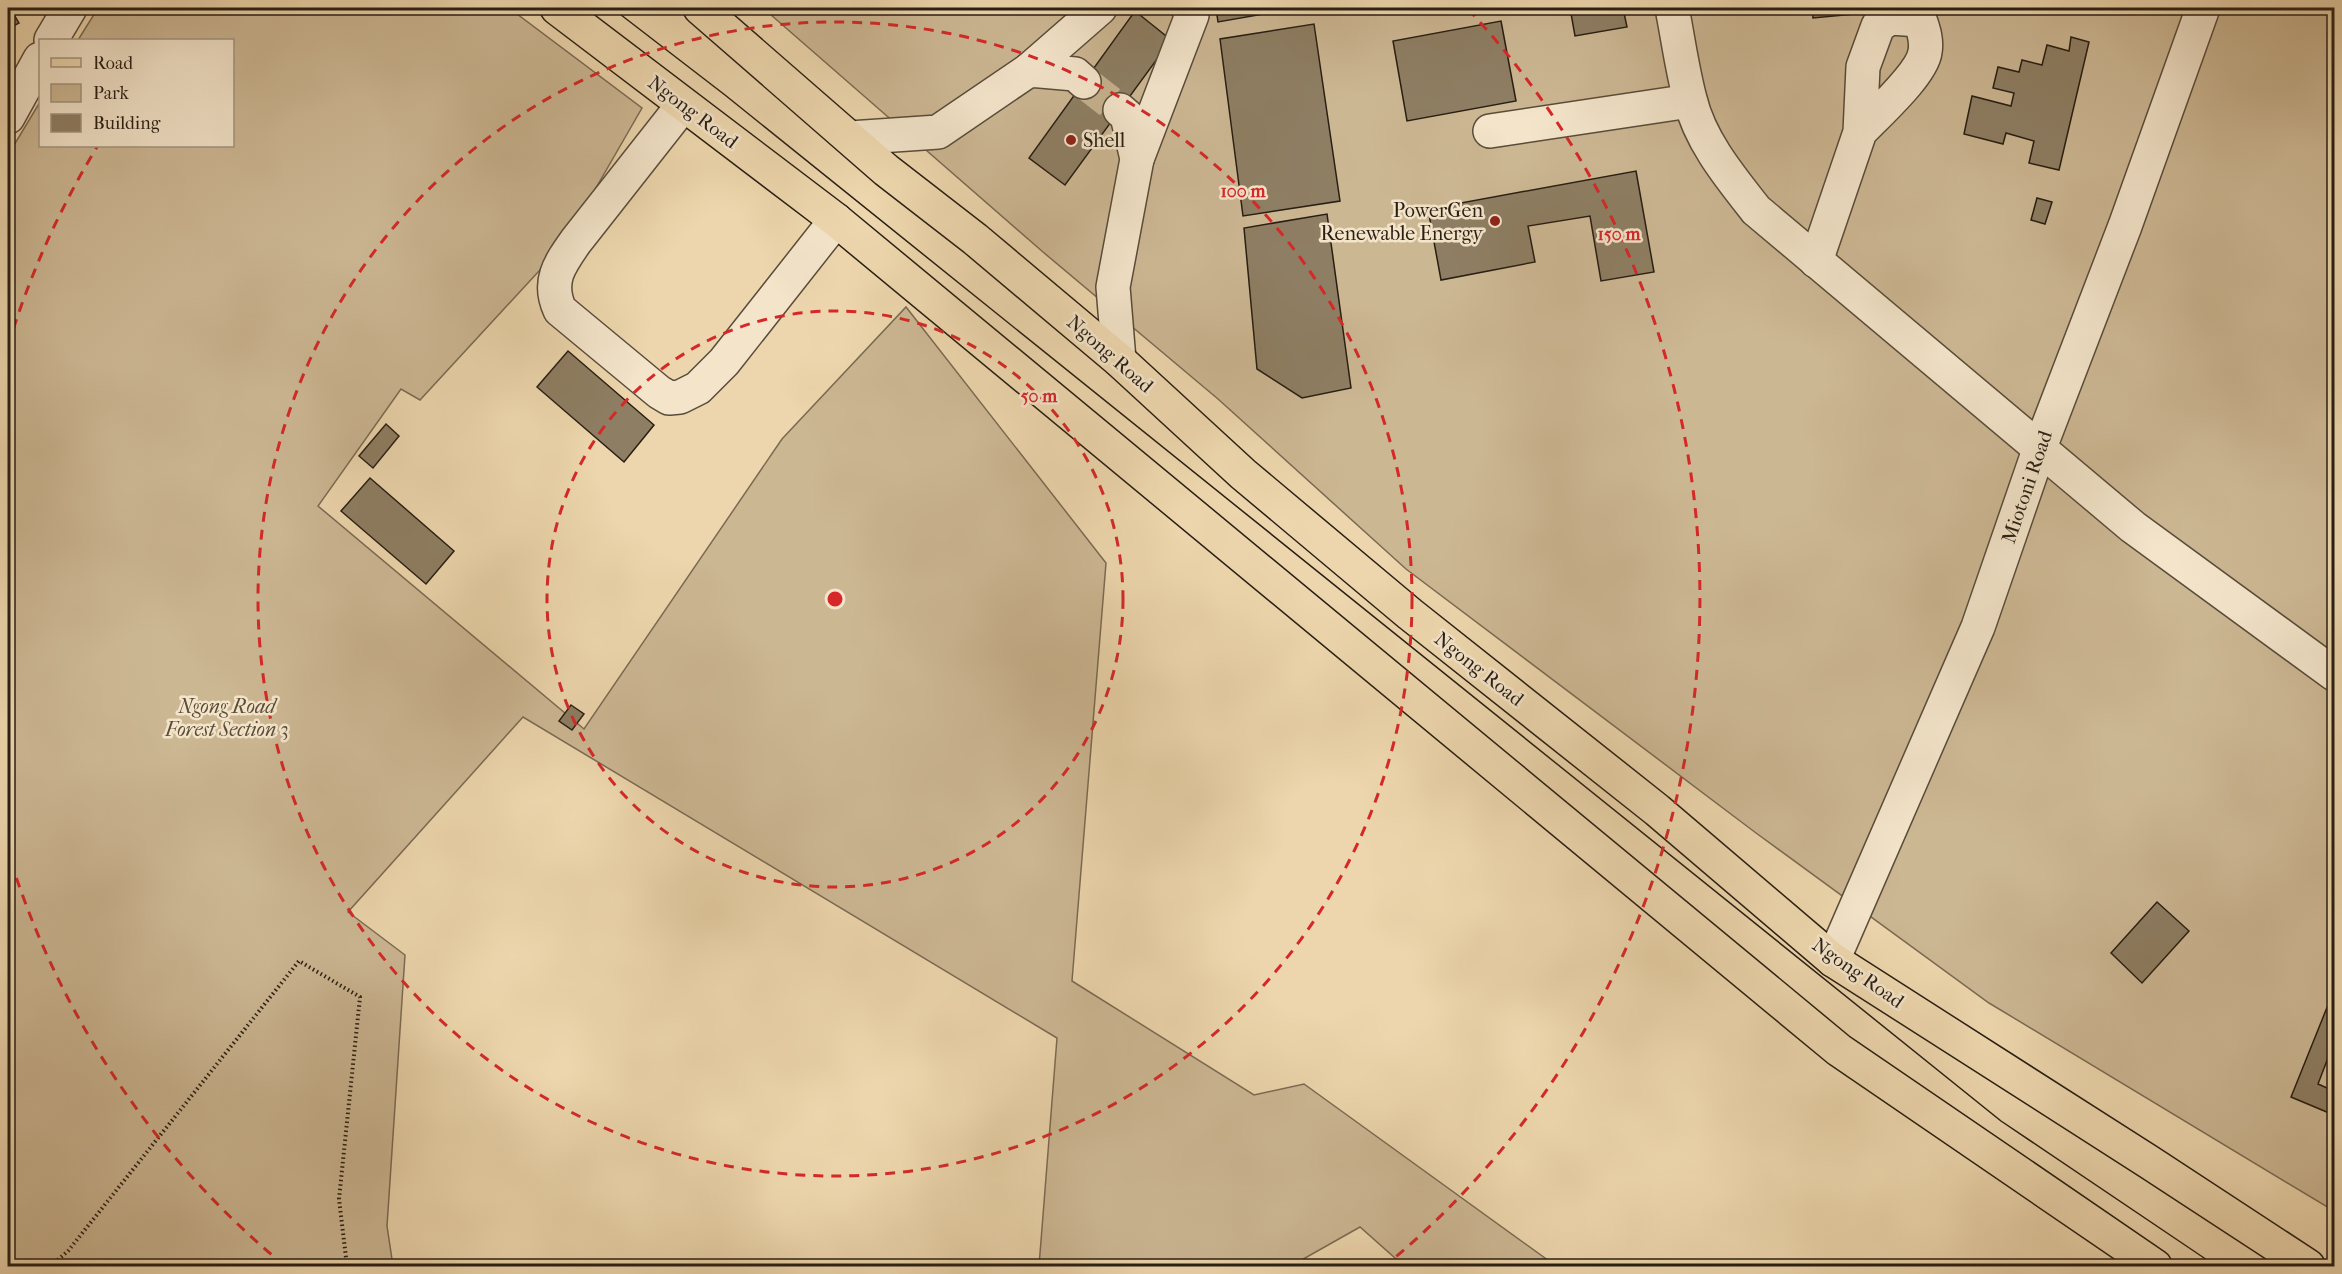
<svg xmlns="http://www.w3.org/2000/svg" width="2342" height="1274" viewBox="0 0 2342 1274" font-family="'IM FELL French Canon',serif">
<style>
.green{fill:#ccb793;stroke:#7a6a53;stroke-width:1.5}
.building{fill:#8e7e63;stroke:#281e13;stroke-width:1.5}
.lines{fill:none;stroke-linecap:round;stroke-linejoin:round}
.minor-tunnel{stroke:#c6b18e;stroke-width:33;stroke-dasharray:33 16;stroke-linecap:butt}
.minor-casing{stroke:#594c3a;stroke-width:36}
.major-casing{stroke:#281e13;stroke-width:36}
.path{stroke:#281e13;stroke-width:4;stroke-dasharray:1.5 3;stroke-linecap:butt}
.minor{stroke:#f3e4ca;stroke-width:33}
.major{stroke:#edd6ad;stroke-width:33}
.tram{stroke:#281e13;stroke-width:1.5}
.ring{fill:none;stroke:#d62828;stroke-width:3;stroke-dasharray:10 8}
.poi-dot{fill:#8f2418;stroke:#f3e4ca;stroke-width:2}
.labels{text-anchor:middle;dominant-baseline:central;stroke-width:5;stroke-linejoin:round;paint-order:stroke}
.street-label{font-size:20px;fill:#281e13;stroke:#f3e4ca}
.poi-label{font-size:20px;fill:#281e13;stroke:#f3e4ca;text-anchor:start}
.park-label{font-size:20px;font-style:italic;fill:#594c39;stroke:#f3e4ca}
.centre{fill:#d62828;stroke:#f3e4ca;stroke-width:3}
.ring-label{font-size:18px;text-anchor:middle;font-weight:bold;fill:#d62828;stroke:#f3e4ca;stroke-width:5;stroke-linejoin:round;paint-order:stroke}
</style>
<rect width="100%" height="100%" fill="#edd6ad"/>
<filter id="stains"><feTurbulence type="fractalNoise" baseFrequency=".00333" numOctaves="4"/><feColorMatrix values="0 0 0 0 .2 0 0 0 0 .09 0 0 0 0 .02 0 0 0 .5 -.17"/></filter>
<radialGradient id="worn" r=".72"><stop offset=".6" stop-color="#630" stop-opacity="0"/><stop offset="1" stop-color="#630" stop-opacity=".3"/></radialGradient>
<g class="green">
<polygon points="98,8 509,8 642,108 563,245 420,400 401,389 318,506 584,729 782,439 906,307 1106,563 1072,981 1254,1095 1304,1084 1556,1266 1404,1266 1360,1227 1291,1266 1039,1266 1057,1038 523,717 348,912 405,955 387,1226 393,1266 8,1266 8,155 40,102 40,146 232,146 232,40 78,40"/>
<polygon points="763,8 2334,8 2334,1211 1989,1003 1756,833 1406,569 1218,399 1043,252"/>
</g>
<g class="building">
<polygon points="8,8 10,8 19,23 8,29"/>
<polygon points="1216,8 1298,8 1218,22"/>
<polygon points="1570,8 1623,8 1627,27 1575,36"/>
<polygon points="1812,8 1919,8 1813,18"/>
<polygon points="1135,11 1171,40 1065,185 1029,158"/>
<polygon points="1501,21 1516,101 1407,121 1393,41"/>
<polygon points="1314,24 1340,201 1243,216 1220,39"/>
<polygon points="2071,37 2089,42 2059,170 2029,163 2034,141 2006,133 2003,144 1964,134 1972,96 2011,106 2014,93 1993,88 1998,67 2019,72 2022,60 2042,65 2047,45 2069,51"/>
<polygon points="1636,171 1654,272 1601,281 1590,216 1528,226 1535,262 1441,280 1428,209"/>
<polygon points="2037,198 2052,202 2045,224 2031,220"/>
<polygon points="1327,214 1351,388 1302,398 1257,369 1244,228"/>
<polygon points="568,351 654,425 624,462 537,387"/>
<polygon points="386,424 399,436 373,468 359,456"/>
<polygon points="370,478 454,551 426,584 341,511"/>
<polygon points="571,705 584,714 572,730 559,721"/>
<polygon points="2157,902 2189,931 2142,983 2111,953"/>
<polygon points="2328,1005 2334,1008 2334,1042 2318,1084 2334,1091 2334,1115 2291,1097"/>
</g>
<g class="lines">
<polyline class="minor-tunnel" points="1084,82 1120,110"/>
<defs>
<g id="minor">
<path d="M1672 8C1678 38 1682 69 1690 99 1700 141 1730 177 1756 210L2133 527 2334 674"/>
<polyline points="51,40 70,8"/>
<polyline points="1029,70 1100,8"/>
<path d="M683 105 576 241C559 265 547 282 560 310L659 392 669 398 680 397 698 388 724 362 836 220"/>
<polyline points="8,117 40,59"/>
<polyline points="1490,131 1690,101"/>
<polyline points="850,138 938,132 1029,70 1075,74 1084,82"/>
<polyline points="1137,159 1192,15 1188,8"/>
<path d="M1816 261 1860 132 1863 67 1878 26 1890 18 1920 20C1924 31 1927 41 1925 52 1922 74 1876 115 1860 132"/>
<polyline points="1119,360 1113,287 1137,159 1127,116 1120,110"/>
<polyline points="1833,960 1978,627 2039,450 2125,226 2203,8"/>
</g>
<g id="major">
<polyline points="557,8 836,220 1839,1050 2155,1266"/>
<polyline points="700,8 886,170 975,239 1119,360 1243,474 1410,614 1657,810 1833,960 2149,1162 2308,1266"/>
</g>
</defs>
<use href="#minor" class="minor-casing"/>
<use href="#major" class="major-casing"/>
<polyline class="path" points="51,1266 68,1251 299,961 360,997 339,1199 347,1266"/>
<use href="#minor" class="minor"/>
<use href="#major" class="major"/>
<polyline class="tram" points="612,8 725,95 2001,1121 2216,1266"/>
</g>
<g class="ring">
<circle cx="835" cy="599" r="288"/>
<circle cx="835" cy="599" r="577"/>
<path d="M285 1266A865 865 0 0 1 8 852M8 346A865 865 0 0 1 97 147M1468 9A865 865 0 0 1 1385 1266"/>
</g>
<g class="poi-dot">
<circle cx="1071" cy="140" r="6"/>
<circle cx="1495" cy="221" r="6"/>
</g>
<g class="labels">
<g class="street-label">
<text transform="translate(693 112) rotate(37)">Ngong Road</text>
<text transform="translate(1110 354) rotate(41)">Ngong Road</text>
<text transform="translate(2027 487) rotate(-71)">Miotoni Road</text>
<text transform="translate(1479 669) rotate(38)">Ngong Road</text>
<text transform="translate(1858 973) rotate(35)">Ngong Road</text>
</g>
<g class="poi-label">
<text x="1083" y="140">Shell</text>
<text x="1483" y="210" text-anchor="end">PowerGen<tspan x="1483" dy="23">Renewable Energy</tspan></text>
</g>
<g class="park-label">
<text x="227" y="706">Ngong Road<tspan x="227" dy="23">Forest Section 3</tspan></text>
</g>
</g>
<circle cx="835" cy="599" r="9" class="centre"/>
<g class="ring-label">
<text x="1243" y="197">100 m</text>
<text x="1619" y="240">150 m</text>
<text x="1039" y="402">50 m</text>
</g>
<rect width="2342" height="1274" fill="none" stroke="#edd6ad" stroke-width="30"/>
<rect x="9" y="9" width="2324" height="1256" fill="none" stroke="#281e13" stroke-width="3"/>
<rect x="15" y="15" width="2312" height="1244" fill="none" stroke="#281e13" stroke-width="1.5"/>
<rect x="39" y="39" width="195" height="108" fill="#f3e4ca" stroke="#a29581" stroke-width="1.5"/>
<rect x="51" y="58" width="30" height="9" fill="#edd6ad" stroke="#a29581" stroke-width="1.5"/>
<text x="93" y="69" font-size="18" fill="#281e13">Road</text>
<rect x="51" y="84" width="30" height="18" fill="#ccb793" stroke="#a29581" stroke-width="1.5"/>
<text x="93" y="99" font-size="18" fill="#281e13">Park</text>
<rect x="51" y="114" width="30" height="18" fill="#8e7e63" stroke="#a29581" stroke-width="1.5"/>
<text x="93" y="129" font-size="18" fill="#281e13">Building</text>
<rect width="100%" height="100%" filter="url(#stains)"/>
<rect width="100%" height="100%" fill="url(#worn)"/>
</svg>
